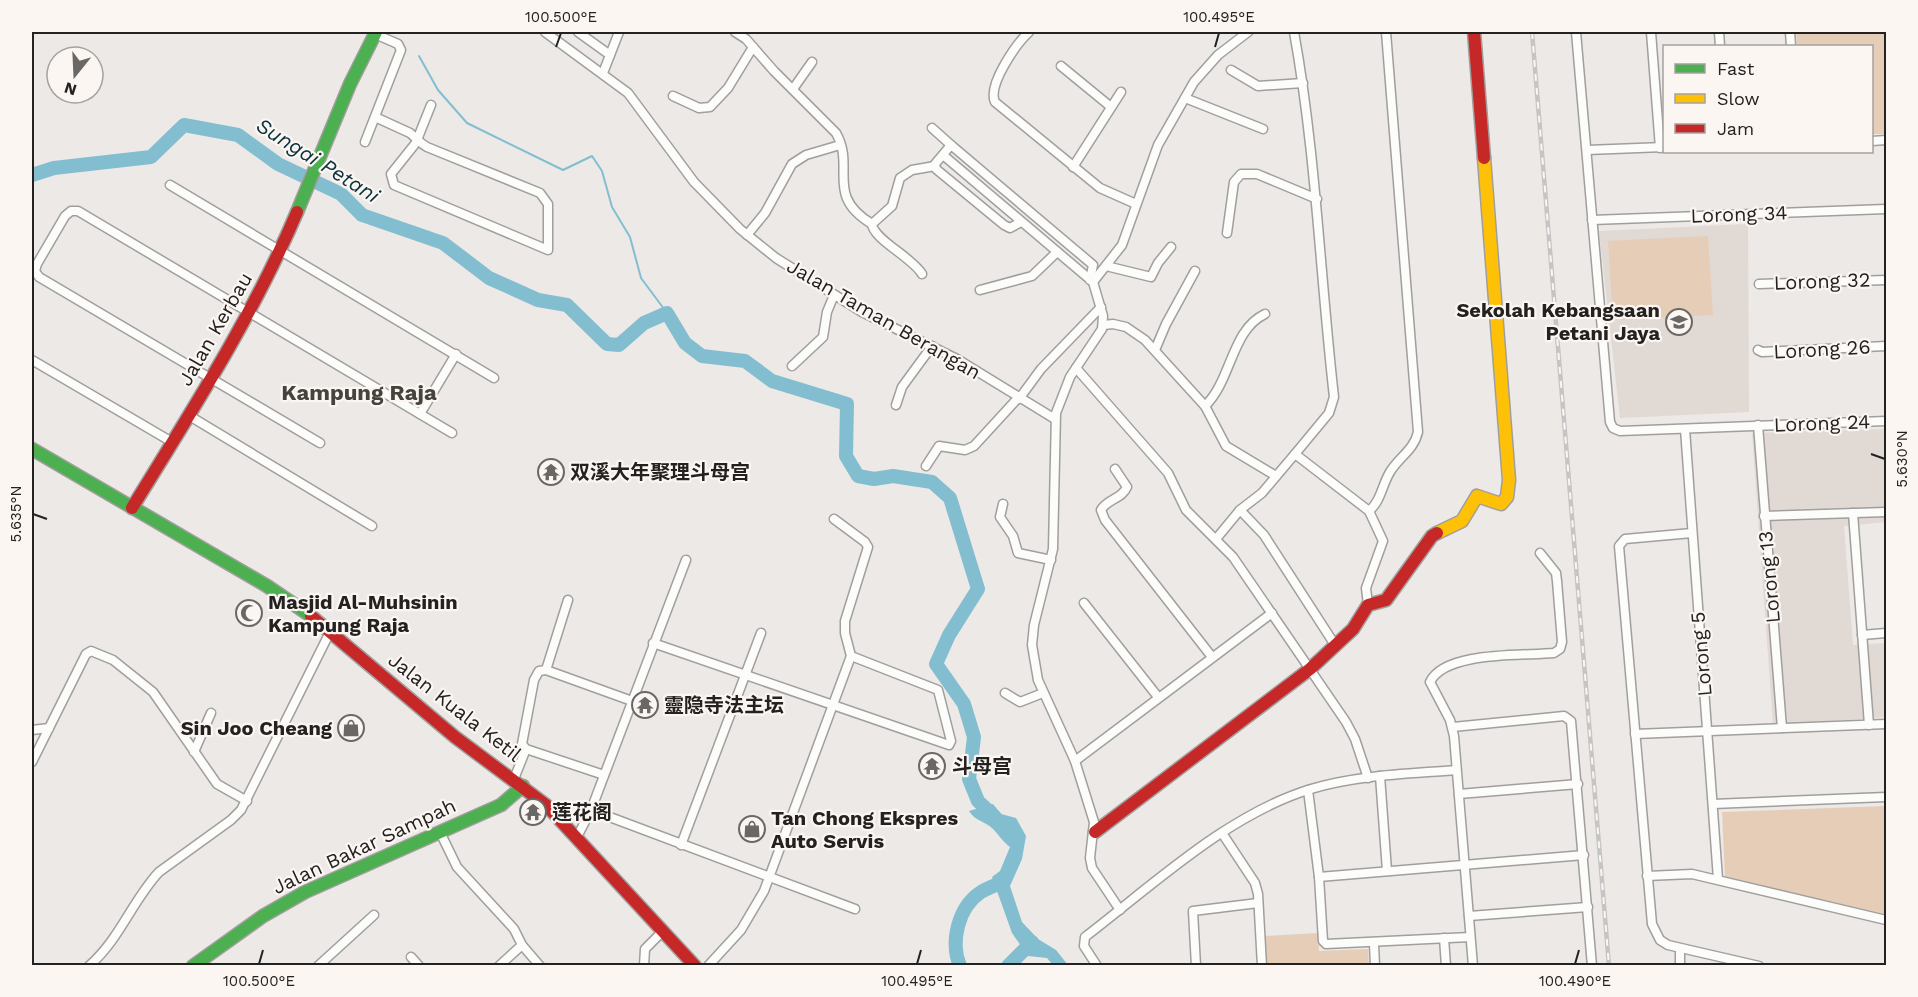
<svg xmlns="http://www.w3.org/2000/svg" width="1918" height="997" viewBox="0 0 1918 997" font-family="'Work Sans','Noto Sans SC',sans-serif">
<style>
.built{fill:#e0d9d4}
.green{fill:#e5cdb8}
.water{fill:#83bed0}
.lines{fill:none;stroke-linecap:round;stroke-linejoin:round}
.stream{stroke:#83bed0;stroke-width:2}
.river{stroke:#83bed0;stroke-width:14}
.street-casing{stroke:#a19f9e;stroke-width:11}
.fast-casing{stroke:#a19f9e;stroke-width:15}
.slow-casing{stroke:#a19f9e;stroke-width:15}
.jam-casing{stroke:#a19f9e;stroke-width:15}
.street{stroke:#fcfcfb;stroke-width:8}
.fast{stroke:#4caf50;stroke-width:12}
.slow{stroke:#ffc107;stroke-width:12}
.jam{stroke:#c62828;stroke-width:12}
.rail-casing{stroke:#c6c5c5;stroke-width:4.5}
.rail{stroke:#fbf6f2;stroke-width:2;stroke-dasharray:7;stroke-linecap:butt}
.ticks{fill:none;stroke:#242221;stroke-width:2}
.labels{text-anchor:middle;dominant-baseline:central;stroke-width:4.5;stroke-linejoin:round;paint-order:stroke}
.street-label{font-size:20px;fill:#242221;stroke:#fbf6f2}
.poi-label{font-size:20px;font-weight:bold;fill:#242221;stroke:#fbf6f2;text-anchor:start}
.water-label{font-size:21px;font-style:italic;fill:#09323e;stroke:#fbf6f2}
.quarter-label{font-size:22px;font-weight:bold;fill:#46423e;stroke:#fbf6f2}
.neatline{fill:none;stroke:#242221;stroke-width:2}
.ticks-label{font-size:15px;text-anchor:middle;fill:#242221}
</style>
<rect width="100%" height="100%" fill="#ece9e7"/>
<g class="built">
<polygon points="1748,224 1749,412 1620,418 1599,231"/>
<polygon points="1886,429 1886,522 1844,526 1853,645 1886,643 1886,717 1773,725 1752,433"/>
</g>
<g class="green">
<polygon points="1796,32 1886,32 1886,134 1872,134 1872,46 1797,46"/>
<polygon points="1708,236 1713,315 1613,320 1608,241"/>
<polygon points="1886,806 1886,915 1725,877 1722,812"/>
<polygon points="1318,933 1319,951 1368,949 1369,965 1266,965 1264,936"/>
</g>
<path class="water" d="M993 804 1001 814 1016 818 1026 836 1022 859 1010 886 1022 922 1038 939 1056 950 1068 965H1053L1047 958 1028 956 1012 933 992 877 1000 871 1010 847C1002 841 999 835 993 829 985 821 975 821 969 811Z"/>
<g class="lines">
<polyline class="stream" points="419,56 438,90 467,123 563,170 592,156 602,171 612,207 630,237 641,278 667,313"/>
<g class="river">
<polyline points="32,175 54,168 151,157 184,125 238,135 278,164 341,194 362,215 443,243 489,278 538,300 567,305 607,344 619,345 644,323 667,313 685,343 702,356 745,361 772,381 847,404 846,456 858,476 874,479 893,476 932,482 950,498 978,589 949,635 936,664 964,704 974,737 969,779 978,801 996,818"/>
<path d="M960 966C950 942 958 907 981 892 988 888 996 885 1003 882"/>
<polyline points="1008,966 1032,942"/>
</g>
<defs>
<g id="street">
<polyline points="545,32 628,93 694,182 740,229 776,258 862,312 957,359 1055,419"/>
<polyline points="578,32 610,55"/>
<path d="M735 32 746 39 774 71 836 133C856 168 824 195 872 224"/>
<path d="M1029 32C1017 43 987 85 995 102L1100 188 1136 204"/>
<path d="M1294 32C1316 153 1320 275 1334 397L1329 413 1295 454"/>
<polyline points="1576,32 1610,422 1613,428 1620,431 1886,421"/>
<polyline points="1651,32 1660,148"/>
<polyline points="1719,32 1720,46"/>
<polyline points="1790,32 1791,46"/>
<polyline points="1061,66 1111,107"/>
<polyline points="1231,70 1258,86 1303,83"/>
<polyline points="603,73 619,32"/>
<polyline points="793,89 812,62"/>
<polyline points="673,96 699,108 710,107 728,88 753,47"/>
<polyline points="1185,98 1263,129"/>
<path d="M375 117 410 133C416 138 420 143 427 147L540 193 548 204V250L394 185 391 174 415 144 417 140 431 105"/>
<polyline points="932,128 951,145"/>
<polyline points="1872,141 1886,140"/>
<polyline points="365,142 401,50 398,44 375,34"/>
<polyline points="1587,150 1664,147"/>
<polyline points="943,155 1093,282 1103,316 1102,329 1070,377 1056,413 1053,549 1034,625 1032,645 1038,680 1075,761 1094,822 1090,858 1092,868 1120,910"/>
<polyline points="1073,167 1121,92"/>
<polyline points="170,185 494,378"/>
<polyline points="1592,220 1886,209"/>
<polyline points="1021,222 1010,228 1004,225 936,169 935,164 951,145 1093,265 1090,280"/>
<polyline points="1227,233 1234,182 1241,174 1257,174 1317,199"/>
<polyline points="747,235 765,213 792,164 806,155 840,145"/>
<polyline points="1106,266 1151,277 1158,263 1171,247"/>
<path d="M922 274C913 258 873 239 872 224L892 206 900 178 912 170 935 166"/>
<polyline points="1093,282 1122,245 1158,145 1194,82 1218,55 1248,32"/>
<polyline points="1759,284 1886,280"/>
<polyline points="980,290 1032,276 1057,252"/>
<polyline points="1104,325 1113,324 1126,327 1145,340 1205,406 1226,446 1276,476"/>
<polyline points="1155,350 1166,324 1195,271"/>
<polyline points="1758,350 1762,352 1886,346"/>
<polyline points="32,360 172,442"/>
<polyline points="792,366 823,337 827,312 834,295"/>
<polyline points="1076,368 1168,473 1186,510 1233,557 1346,722 1355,739 1368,778"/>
<polyline points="1019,399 1041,369 1101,307"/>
<polyline points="896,405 902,387 932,346"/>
<path d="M1205 406C1232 380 1231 330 1265 314"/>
<polyline points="420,414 456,354"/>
<polyline points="188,415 372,526"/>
<polyline points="1758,425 1782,728"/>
<polyline points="1685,429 1718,879"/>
<polyline points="320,443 39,277 35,271 37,264 65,216 71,211 78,211 452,433"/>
<polyline points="926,466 939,446 965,450 974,446 1018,398"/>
<path d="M1115 469 1127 487C1122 499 1107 499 1101 510L1105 520 1212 657"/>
<polyline points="1003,504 1000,517 1013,536 1018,553 1051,560"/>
<polyline points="1240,510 1264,535 1335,645"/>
<polyline points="1853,513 1869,725"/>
<polyline points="1764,516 1886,512"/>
<polyline points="1692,533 1625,539 1619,546 1652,924 1660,940 1668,945 1759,966"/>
<polyline points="1216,539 1240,510 1262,493 1295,454 1369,511"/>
<polyline points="568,600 546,670 632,701"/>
<polyline points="1084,603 1158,697"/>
<path d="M1368 605 1366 588 1383 541 1369 511C1381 501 1382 485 1390 472 1399 457 1414 450 1418 432L1386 32"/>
<polyline points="1862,635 1886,633"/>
<polyline points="653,643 949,745 951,741 938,690 851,656"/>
<polyline points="546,670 539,671 534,680 522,744 526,749 604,775"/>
<polyline points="1005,693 1020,702 1043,693"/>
<polyline points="1453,727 1564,716 1571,721 1592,966"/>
<polyline points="32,730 49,728"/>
<polyline points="1635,734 1886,724"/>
<polyline points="194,752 211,713"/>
<polyline points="1075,761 1272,613"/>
<polyline points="32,762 86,654 91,651 113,660 153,692 217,784 247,801"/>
<polyline points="1380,776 1387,871"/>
<polyline points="514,779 526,749"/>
<polyline points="1308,790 1319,877 1323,941 1326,944 1470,937"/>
<polyline points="1459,794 1578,784"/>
<polyline points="1713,804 1886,797"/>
<polyline points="591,810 855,909"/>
<polyline points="440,832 457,867 514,929 522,945 499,966"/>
<polyline points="1222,833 1255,883 1258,894 1262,966"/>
<polyline points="577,837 591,810 686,560"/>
<polyline points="681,845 761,633"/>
<polyline points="1647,876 1692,874 1886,920"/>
<polyline points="1319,877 1584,855"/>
<polyline points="1469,916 1588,907"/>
<polyline points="1444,938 1446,966"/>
<polyline points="1374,944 1375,966"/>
<polyline points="522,945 540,966"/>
<polyline points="1680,949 1680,966"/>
<polyline points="411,957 419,966"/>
<path d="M89 966C120 939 132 901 159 872L231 820 241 810 331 630"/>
<polyline points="318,966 374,915"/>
<polyline points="644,966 645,949 663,931"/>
<polyline points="708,966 741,930 764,891 851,656 845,633 845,621 868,547 865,542 834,519"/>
<path d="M1097 966 1084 946 1085 937C1153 885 1228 814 1311 789 1357 775 1408 774 1456 770"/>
<polyline points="1196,966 1193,911 1258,903"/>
<path d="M1473 966 1454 736 1450 720 1430 682C1445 651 1522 656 1554 653L1560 649 1562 642 1557 581 1556 573 1540 553"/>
</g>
<g id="fast">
<polyline points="297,212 350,84 376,32"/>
<polyline points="32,449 267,586 311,616"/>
<polyline points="193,966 263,916 305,892 501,805 523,786"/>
</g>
<polyline id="slow" points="1437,533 1462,521 1477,496 1501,504 1507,497 1509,480 1484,158"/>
<g id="jam">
<polyline points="1474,32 1484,158"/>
<path d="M132 508C191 412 253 316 297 212"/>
<polyline points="311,616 455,737 546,805 695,966"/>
<polyline points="1095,832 1310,669 1353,629 1368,605 1386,600 1432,536 1437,533"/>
</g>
</defs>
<use href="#street" class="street-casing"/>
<use href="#fast" class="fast-casing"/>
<use href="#slow" class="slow-casing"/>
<use href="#jam" class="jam-casing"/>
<use href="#street" class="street"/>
<use href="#fast" class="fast"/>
<use href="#slow" class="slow"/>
<use href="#jam" class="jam"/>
<defs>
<polyline id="rail" points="1532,32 1609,966"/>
</defs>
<use href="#rail" class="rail-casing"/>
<use href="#rail" class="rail"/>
</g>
<path class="ticks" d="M556 47 561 33M1215 47 1219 33M1871 454 1885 459M33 514 47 519M259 964 263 950M917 964 921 950M1575 964 1579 950"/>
<defs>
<symbol id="school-ring" viewBox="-11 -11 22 22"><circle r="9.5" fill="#fbf6f2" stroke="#6a6866" stroke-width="1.5"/><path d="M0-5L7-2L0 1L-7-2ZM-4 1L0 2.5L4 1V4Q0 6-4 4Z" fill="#6a6866"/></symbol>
<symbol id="temple-ring" viewBox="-11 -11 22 22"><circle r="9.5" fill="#fbf6f2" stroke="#6a6866" stroke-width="1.5"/><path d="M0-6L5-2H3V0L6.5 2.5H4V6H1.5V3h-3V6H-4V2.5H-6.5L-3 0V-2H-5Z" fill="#6a6866"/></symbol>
<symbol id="mosque-ring" viewBox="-11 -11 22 22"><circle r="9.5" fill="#fbf6f2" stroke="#6a6866" stroke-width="1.5"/><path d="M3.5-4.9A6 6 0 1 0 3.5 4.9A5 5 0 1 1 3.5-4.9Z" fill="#6a6866"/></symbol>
<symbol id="shop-ring" viewBox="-11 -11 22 22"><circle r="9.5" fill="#fbf6f2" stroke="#6a6866" stroke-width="1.5"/><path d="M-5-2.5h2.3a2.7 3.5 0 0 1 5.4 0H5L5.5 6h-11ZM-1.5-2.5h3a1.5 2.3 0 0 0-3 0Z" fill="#6a6866"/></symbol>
</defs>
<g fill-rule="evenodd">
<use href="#school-ring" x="1664" y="307" width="30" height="30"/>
<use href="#temple-ring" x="536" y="457" width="30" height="30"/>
<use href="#mosque-ring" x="234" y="598" width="30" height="30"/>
<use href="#temple-ring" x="630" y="690" width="30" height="30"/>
<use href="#shop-ring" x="336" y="713" width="30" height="30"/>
<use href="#temple-ring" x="917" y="751" width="30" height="30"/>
<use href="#temple-ring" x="518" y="797" width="30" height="30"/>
<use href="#shop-ring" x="737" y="814" width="30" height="30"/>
</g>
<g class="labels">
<g class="street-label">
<text transform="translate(1739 214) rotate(-2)">Lorong 34</text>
<text transform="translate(1822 281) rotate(-2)">Lorong 32</text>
<text transform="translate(884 319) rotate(30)">Jalan Taman Berangan</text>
<text transform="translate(215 329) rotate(-60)">Jalan Kerbau</text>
<text transform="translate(1822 349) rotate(-3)">Lorong 26</text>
<text transform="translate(1822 423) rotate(-2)">Lorong 24</text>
<text transform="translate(1769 577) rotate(-95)">Lorong 13</text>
<text transform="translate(1701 654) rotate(-95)">Lorong 5</text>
<text transform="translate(455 707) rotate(38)">Jalan Kuala Ketil</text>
<text transform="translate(364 846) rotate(-25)">Jalan Bakar Sampah</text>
</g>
<g class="poi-label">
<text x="1660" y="310" text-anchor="end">Sekolah Kebangsaan<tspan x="1660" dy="23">Petani Jaya</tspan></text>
<text x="570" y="472">双溪大年聚理斗母宫</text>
<text x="268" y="602">Masjid Al-Muhsinin<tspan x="268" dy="23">Kampung Raja</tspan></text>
<text x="664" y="705">靈隐寺法主坛</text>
<text x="332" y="728" text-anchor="end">Sin Joo Cheang</text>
<text x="952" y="766">斗母宫</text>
<text x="552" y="812">莲花阁</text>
<text x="771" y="818">Tan Chong Ekspres<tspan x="771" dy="23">Auto Servis</tspan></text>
</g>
<g class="water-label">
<text transform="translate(318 160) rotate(32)">Sungai Petani</text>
</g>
<g class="quarter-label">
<text x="359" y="392">Kampung Raja</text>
</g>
</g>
<rect width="1918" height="997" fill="none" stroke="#fbf6f2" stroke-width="66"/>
<rect x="1663" y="45" width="210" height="108" fill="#fbf6f2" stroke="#a5a19e" stroke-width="1.5"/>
<rect x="1675" y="64" width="30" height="9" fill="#4caf50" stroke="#a5a19e" stroke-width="1.5"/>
<text x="1717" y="75" font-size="18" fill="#242221">Fast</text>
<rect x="1675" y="94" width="30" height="9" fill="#ffc107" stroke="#a5a19e" stroke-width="1.5"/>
<text x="1717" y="105" font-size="18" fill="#242221">Slow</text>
<rect x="1675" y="124" width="30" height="9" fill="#c62828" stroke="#a5a19e" stroke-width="1.5"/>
<text x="1717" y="135" font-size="18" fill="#242221">Jam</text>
<g transform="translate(75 75) rotate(198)"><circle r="28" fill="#fbf6f2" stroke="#a5a19e" stroke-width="1.5"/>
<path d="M0-4.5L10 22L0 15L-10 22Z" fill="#6a6866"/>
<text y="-9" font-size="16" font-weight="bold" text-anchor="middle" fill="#242221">N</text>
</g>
<rect x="33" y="33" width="1852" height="931" class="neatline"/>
<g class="ticks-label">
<text x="561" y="22">100.500°E</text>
<text x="1219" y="22">100.495°E</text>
<text transform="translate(1902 459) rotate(-90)" y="5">5.630°N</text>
<text transform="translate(16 514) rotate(-90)" y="5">5.635°N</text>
<text x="259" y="986">100.500°E</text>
<text x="917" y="986">100.495°E</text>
<text x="1575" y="986">100.490°E</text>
</g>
</svg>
